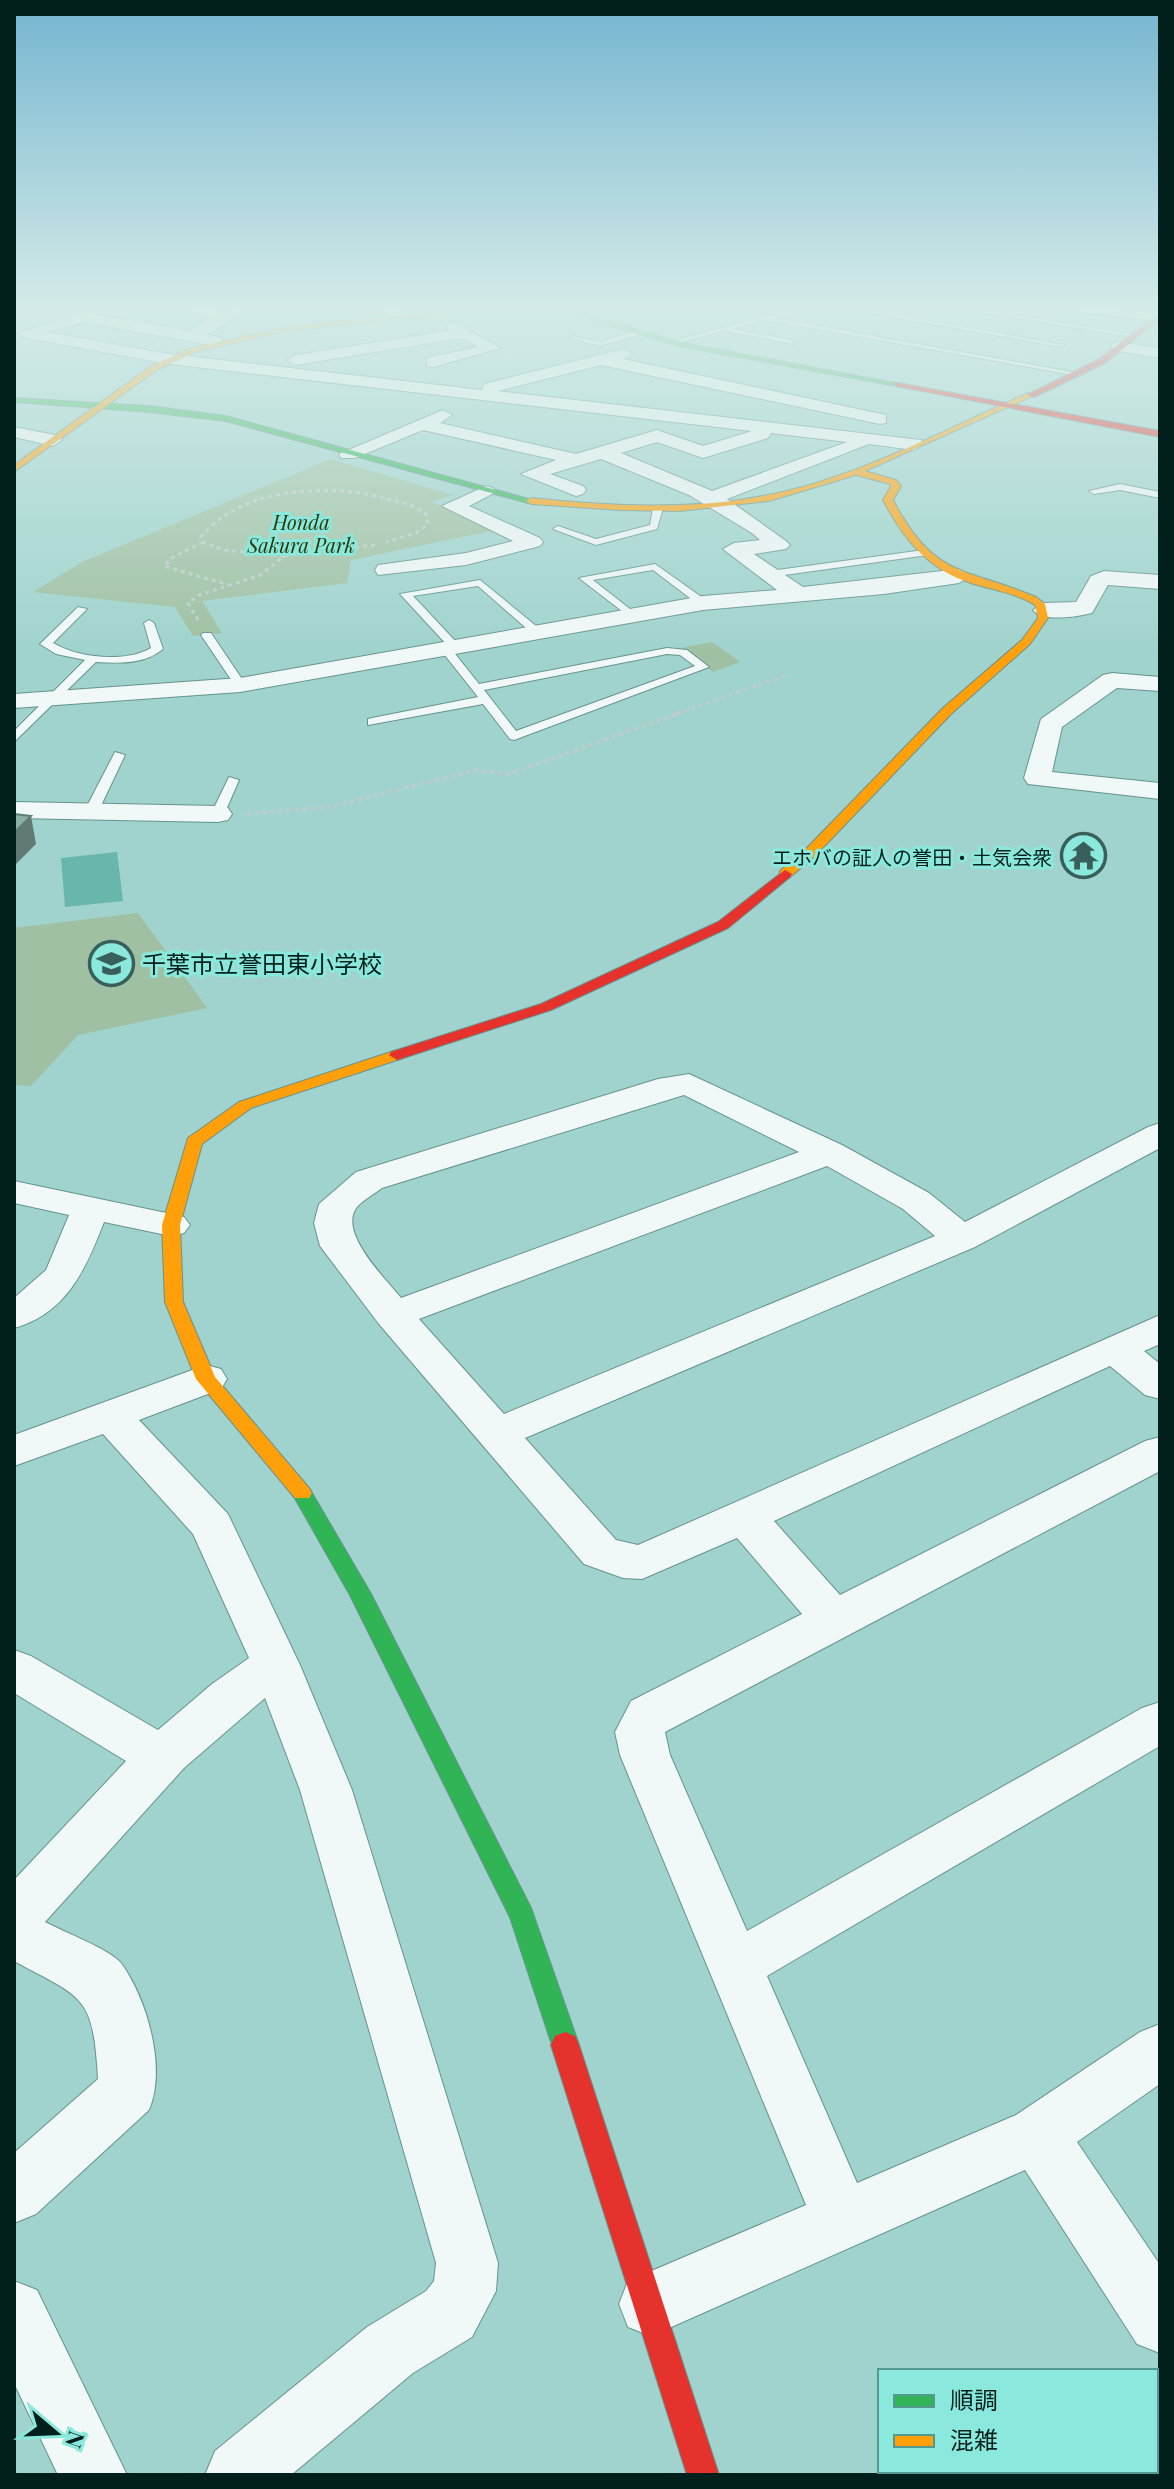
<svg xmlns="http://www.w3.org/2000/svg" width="1174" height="2489" viewBox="0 0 1174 2489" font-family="'Playfair Display','Noto Sans JP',serif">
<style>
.green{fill:#9fc0a2}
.water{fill:#69b6ad}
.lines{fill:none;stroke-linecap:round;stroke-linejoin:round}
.lane-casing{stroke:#66938e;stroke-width:2}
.street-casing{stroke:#66938e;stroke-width:2}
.fast-casing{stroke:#66938e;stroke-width:2}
.slow-casing{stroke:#66938e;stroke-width:2}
.jam-casing{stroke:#66938e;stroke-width:2}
.path-far1{stroke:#bdcdca;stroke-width:3;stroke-dasharray:4 4;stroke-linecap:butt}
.path{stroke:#bdcdca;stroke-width:4;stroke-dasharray:4 4;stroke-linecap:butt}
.lane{fill:#f1f8f8;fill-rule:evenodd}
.street{fill:#f1f8f8;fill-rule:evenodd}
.fast{fill:#30b455;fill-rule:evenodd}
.slow{fill:#ff9f0a;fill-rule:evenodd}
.jam{fill:#e5322d;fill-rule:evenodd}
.rail{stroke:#b7c6c4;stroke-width:3;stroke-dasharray:7 4;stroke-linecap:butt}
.shaded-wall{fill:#617a74}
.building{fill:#8aafa6;stroke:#617a74;stroke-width:2}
.labels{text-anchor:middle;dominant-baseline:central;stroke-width:6;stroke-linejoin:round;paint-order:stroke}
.far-park-label{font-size:20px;font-style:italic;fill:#2b3809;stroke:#8ae9dc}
.far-poi-label{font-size:20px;fill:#01201c;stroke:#8ae9dc;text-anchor:end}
.poi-label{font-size:24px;fill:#01201c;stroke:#8ae9dc;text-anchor:start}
</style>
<rect width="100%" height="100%" fill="#a0d3cd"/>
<g class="green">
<polygon points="331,459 453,495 432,502 495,530 351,560 347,583 202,601 222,633 193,636 175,607 33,592 84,561"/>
<polygon points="712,642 740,662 713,672 681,648"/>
<polygon points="138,913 207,1008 78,1035 31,1086 14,1085 14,928"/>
</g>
<polygon class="water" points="117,852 123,901 65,907 61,858"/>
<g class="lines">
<defs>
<g id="lane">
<polygon points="805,306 818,306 776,318 1083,374 1079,376 766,320 732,329 791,340 794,344 725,331 673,344 669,342"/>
<polygon points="830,306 848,306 1065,345 1061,347"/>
<polygon points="944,306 963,306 1136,335 1132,337"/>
<polygon points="636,331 639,335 600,346 569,338 573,336 600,342"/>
<polygon points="1120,484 1160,492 1160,498 1120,490 1094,494 1089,491"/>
<polygon points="658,505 663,508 657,529 596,545 553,529 558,526 596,539 650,525 653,508"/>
<polygon points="924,550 929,553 928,555 770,577 765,574 770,571"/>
<polygon points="655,564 707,601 707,605 699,605 653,570 593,580 635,613 635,617 631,618 579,578"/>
<path d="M480 580 541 630V634H533L478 586 413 596 459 645V649L452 650 479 684 667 648 687 650 709 667 514 740 510 739 483 704 368 725V719L372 718 478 697 440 649 448 646 400 594ZM667 654 680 655 695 666 516 731 484 690Z"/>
<path d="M78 607 87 609 53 643C78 658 125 663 151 648L144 623 149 620 154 623 163 649C144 665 119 663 96 662L14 742V731L85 660 56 654 40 644Z"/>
<polygon points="203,633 211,633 246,685 244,687 236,687 201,635"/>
<polygon points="115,752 125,755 98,812 86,815 84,812"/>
<polygon points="229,777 239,780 223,817 213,817 211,814"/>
</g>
<g id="street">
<path d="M169 306 224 309 247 306 234 318 207 334 222 338V344L216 346 84 322 47 332 169 354 482 390 484 384 624 349 632 354 623 359 886 415V423L880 424 601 365 498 391 921 440 923 444 914 450 869 444 727 499 786 541 790 545 786 549 754 554 803 587 959 569 970 576 959 583 884 594 703 610 240 692 14 708V694L240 678 703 596 777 590 723 549 734 543 760 540 752 533 689 495 601 459 550 474 583 486 586 490 583 494 576 496 521 474 556 460 423 430 355 458H341L339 454 443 410 452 415 440 423 576 454 657 430 703 446 752 431 169 364 26 338 18 333 84 312 191 331 212 317ZM771 433 847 442 712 491 621 453 657 442 703 458 768 438Z"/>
<polygon points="364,306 395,306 408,317 395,320 382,311"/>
<polygon points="1063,306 1104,306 1154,313 1159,315 1160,321 1071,311"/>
<polygon points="454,323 501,348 433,367 427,366 427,358 478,347 462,338 295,365 287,360 295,355 448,331 448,325"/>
<polygon points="1118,342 1160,348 1160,358 1112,350 1112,344"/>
<polygon points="14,427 60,436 62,440 53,446 14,437"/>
<polygon points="486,486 493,488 496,492 469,506 540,538 543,542 540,546 466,565 378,575 375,570 378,565 466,553 513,541 442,506"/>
<path d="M1104 571 1160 575V589L1108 585 1092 613C1077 617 1043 622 1033 610L1044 603 1076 602 1091 576Z"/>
<polygon points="1112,673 1160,677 1160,691 1117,688 1062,727 1052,772 1160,783 1160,799 1028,784 1024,778 1041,719 1103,675"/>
<polygon points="14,802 218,806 228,808 232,814 228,820 218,822 14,818"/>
<path d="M689 1074 842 1145 929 1193 965 1222 1148 1127 1160 1123V1148L975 1247 525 1438 616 1540 638 1545 1160 1315V1344L1144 1351 1160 1364V1399L1145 1395 1110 1366 774 1521 840 1595 1145 1441 1160 1437V1471L665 1732 670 1755 747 1931 1142 1708 1160 1702V1746L767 1976 857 2183 1016 2115 1140 2032 1160 2024V2084L1077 2142 1160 2265V2353L1137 2344 1025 2170 651 2336 628 2327 619 2304 628 2281 806 2205 620 1755 615 1732 631 1701 802 1614 737 1538 642 1579 623 1578 584 1564 379 1324 320 1246 314 1223 319 1204 356 1172 658 1079ZM684 1095 799 1152 401 1298C386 1279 337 1232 357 1207 363 1200 374 1194 382 1188ZM827 1166 903 1209 935 1236 504 1414 419 1319Z"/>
<path d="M14 1181 171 1214 184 1217 190 1225 184 1233 171 1236 104 1222C86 1269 66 1314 14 1328V1298L46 1270 69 1215 14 1203Z"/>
<path d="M206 1365 221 1369 227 1379 221 1389 139 1420 228 1514 300 1665 352 1790 498 2263 496 2291 472 2337 413 2373 291 2475H205L215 2451 367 2327 426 2291 434 2281 436 2263 300 1790 265 1698 184 1768 45 1922C62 1931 111 1950 121 1963 147 1999 167 2068 149 2110L36 2214 14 2223V2153L98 2079C93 1994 84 1999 14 1961V1880L126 1761 14 1693V1650L31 1656 158 1730 212 1684 249 1658 193 1534 103 1434 14 1466V1435Z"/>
<polygon points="14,2281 37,2290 127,2475 58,2475 14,2383"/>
</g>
<g id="fast">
<polygon points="561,306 572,306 604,320 684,343 900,384 896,386 683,347 599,323"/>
<polygon points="14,398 149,406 226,416 536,501 528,503 226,421 149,412 14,402"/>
<polygon points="302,1486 309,1488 371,1594 531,1908 579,2045 575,2054 565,2058 555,2054 510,1917 350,1595 292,1493 295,1488"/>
</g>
<g id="slow">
<polygon points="491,306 518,306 286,331 196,352 157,370 14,472 14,465 151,366 191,348 286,327"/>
<path d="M1028 393 1035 395 865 471 896 480 901 486 893 500C934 579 965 567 1036 597L1045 604 1048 618 1030 644 951 714 814 857 790 877H780V871L804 851 943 708 1022 640 1038 618 1035 605C1016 593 992 590 971 583 928 570 903 538 883 500L891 486 890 484 856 475 769 501 680 511 620 510 531 504 526 501 531 498C610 506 690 511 768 495 859 477 943 430 1028 393Z"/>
<polygon points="397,1050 403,1052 405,1055 403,1058 251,1108 202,1144 180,1225 183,1302 215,1377 309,1488 312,1493 309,1498 295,1498 196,1379 165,1302 162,1225 188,1138 239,1102"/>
</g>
<g id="jam">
<polygon points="1160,313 1160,319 1105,363 1034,397 1027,395 1099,359"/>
<polygon points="893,382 1160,431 1160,437 896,386"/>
<polygon points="785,870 792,874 790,877 728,928 551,1010 403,1058 397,1060 389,1055 391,1052 541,1004 718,922"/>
<polygon points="565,2032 575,2036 579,2045 719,2475 687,2475 551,2045 555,2036"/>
</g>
</defs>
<use href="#lane" class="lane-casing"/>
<use href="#street" class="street-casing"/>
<use href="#fast" class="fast-casing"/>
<use href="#slow" class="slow-casing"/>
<use href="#jam" class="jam-casing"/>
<g class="path-far1">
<polyline points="203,542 173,557 164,566 229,585"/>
<path d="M284 556 223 550 203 542 201 537C242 486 331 483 388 499 403 503 417 505 428 516L427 525 416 533 386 542"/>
<polyline points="198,620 188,603 199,595 261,575 284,556 376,545"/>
<polyline points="676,714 787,675"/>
</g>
<polyline class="path" points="247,814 329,807 476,770 509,774 682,712"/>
<use href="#lane" class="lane"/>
<use href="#street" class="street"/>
<use href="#fast" class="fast"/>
<use href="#slow" class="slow"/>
<use href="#jam" class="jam"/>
<polyline class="rail" points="14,321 72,306"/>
</g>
<polygon class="shaded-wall" points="31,816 36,844 14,866 14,833"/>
<polygon class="building" points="14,814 31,816 14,833"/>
<linearGradient id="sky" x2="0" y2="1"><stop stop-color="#75b5d0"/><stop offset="0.47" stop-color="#d4ebe8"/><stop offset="1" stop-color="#d4ebe8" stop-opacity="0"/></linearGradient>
<rect width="1174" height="655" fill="url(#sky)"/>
<defs>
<symbol id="temple-ring" viewBox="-11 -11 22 22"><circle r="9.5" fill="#8ae9dc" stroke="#395f5a" stroke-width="1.5"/><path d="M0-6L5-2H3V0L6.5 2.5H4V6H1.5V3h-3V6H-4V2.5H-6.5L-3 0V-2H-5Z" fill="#395f5a"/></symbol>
<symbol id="school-ring" viewBox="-11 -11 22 22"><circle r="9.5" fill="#8ae9dc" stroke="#395f5a" stroke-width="1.5"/><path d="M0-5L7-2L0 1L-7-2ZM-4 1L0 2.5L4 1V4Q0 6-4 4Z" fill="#395f5a"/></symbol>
</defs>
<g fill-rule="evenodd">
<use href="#temple-ring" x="1058" y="830" width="51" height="51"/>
<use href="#school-ring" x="86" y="938" width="51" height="51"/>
</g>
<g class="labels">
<g class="far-park-label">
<text x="301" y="521">Honda<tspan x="301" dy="23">Sakura Park</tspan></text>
</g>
<g class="far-poi-label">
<text x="1052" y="856">エホバの証人の誉田・土気会衆</text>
</g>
<g class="poi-label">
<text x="142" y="963">千葉市立誉田東小学校</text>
</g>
</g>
<rect width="1174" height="2489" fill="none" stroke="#01201c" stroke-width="32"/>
<rect x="878" y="2369" width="280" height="104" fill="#8ae9dc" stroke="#53998f" stroke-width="2"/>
<rect x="894" y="2395" width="40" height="12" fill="#30b455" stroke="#53998f" stroke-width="2"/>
<text x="950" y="2409" font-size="24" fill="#01201c">順調</text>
<rect x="894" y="2435" width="40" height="12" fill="#ff9f0a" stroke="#53998f" stroke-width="2"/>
<text x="950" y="2449" font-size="24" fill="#01201c">混雑</text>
<g transform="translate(56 2433) rotate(109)" stroke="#8ae9dc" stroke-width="6" paint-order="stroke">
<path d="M0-6L14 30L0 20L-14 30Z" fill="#01201c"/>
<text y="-12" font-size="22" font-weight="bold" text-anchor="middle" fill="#01201c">N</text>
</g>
</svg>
